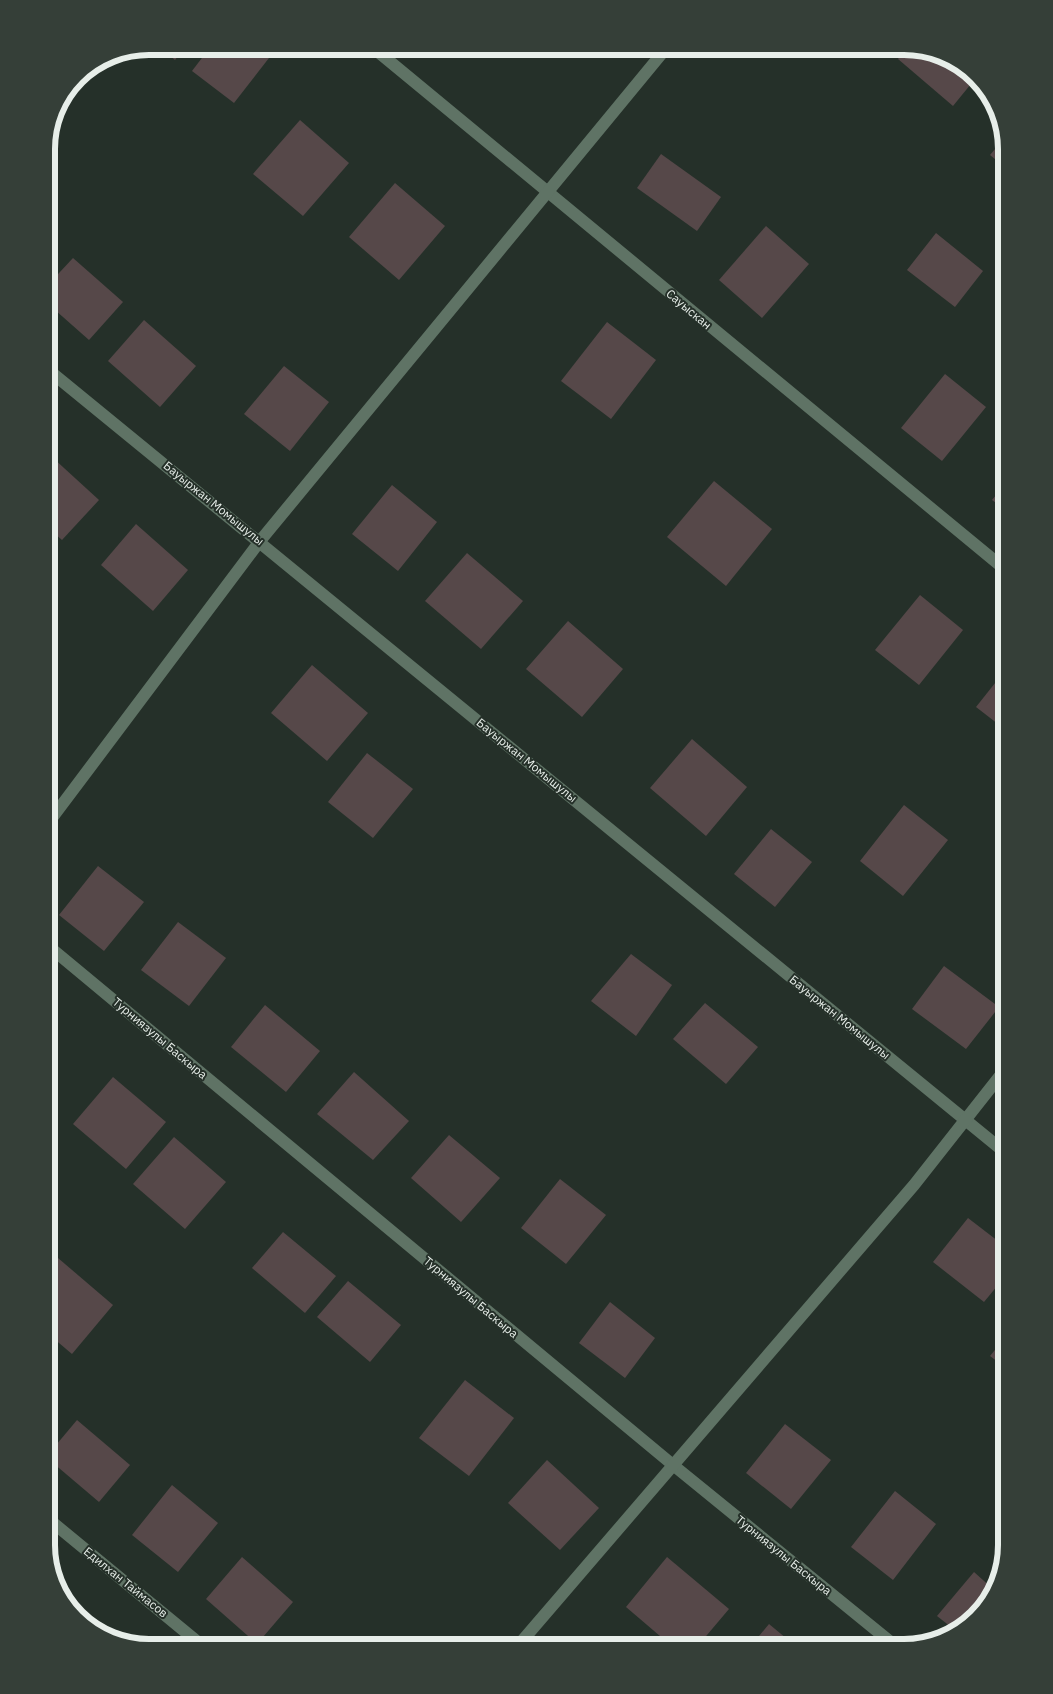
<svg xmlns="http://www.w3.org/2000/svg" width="1053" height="1694" viewBox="0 0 1053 1694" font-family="'IBM Plex Sans',sans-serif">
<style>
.building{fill:#564849}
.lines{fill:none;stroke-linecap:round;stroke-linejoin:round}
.minor{stroke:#5f7365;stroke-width:12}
.labels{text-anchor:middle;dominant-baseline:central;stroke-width:4;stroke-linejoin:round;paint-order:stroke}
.street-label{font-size:12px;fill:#e7eee9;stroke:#253029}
.rim{fill:none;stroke:#e7eee9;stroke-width:6}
</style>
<rect width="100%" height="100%" fill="#253029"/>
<g class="building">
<polygon points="158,46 186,46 175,60"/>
<polygon points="211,46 273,46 276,49 234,103 192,71"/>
<polygon points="908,46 961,64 975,79 953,106 898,59"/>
<polygon points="300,120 349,163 303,216 253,174"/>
<polygon points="1004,138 1007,149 1007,169 990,155"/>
<polygon points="661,154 721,197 697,231 637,188"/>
<polygon points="395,183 445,226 399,280 349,237"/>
<polygon points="766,226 809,264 762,318 719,280"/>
<polygon points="936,233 983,271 955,307 907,270"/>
<polygon points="73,258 123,302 89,340 46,302 46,287"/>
<polygon points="144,320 196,366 160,407 108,361"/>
<polygon points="607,322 656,360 611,419 561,381"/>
<polygon points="284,366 329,402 290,451 244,414"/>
<polygon points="945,374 986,407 942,461 901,428"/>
<polygon points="52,457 99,500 62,540 46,526 46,464"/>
<polygon points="714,481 772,529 726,586 667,537"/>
<polygon points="1007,482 1007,511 992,500"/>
<polygon points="392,485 437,522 398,571 352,534"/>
<polygon points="136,524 188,570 153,611 101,565"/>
<polygon points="467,553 523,601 481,649 425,601"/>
<polygon points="920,595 963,630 919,685 875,650"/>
<polygon points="568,621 623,669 582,717 526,669"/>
<polygon points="312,665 368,713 327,761 271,713"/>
<polygon points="1007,668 1007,731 976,707"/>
<polygon points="692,739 747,787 706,836 650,788"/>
<polygon points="367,753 413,789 373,838 328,802"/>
<polygon points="904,805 948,840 903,896 860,861"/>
<polygon points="771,829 812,862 775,907 734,874"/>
<polygon points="98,866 144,902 104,951 59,915"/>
<polygon points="178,922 226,958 189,1006 141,970"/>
<polygon points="631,954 672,985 636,1036 591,1001"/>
<polygon points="944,966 999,1007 966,1049 912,1009"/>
<polygon points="705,1003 758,1047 726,1084 673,1039"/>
<polygon points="265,1005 320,1051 286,1092 231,1047"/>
<polygon points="354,1072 409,1121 373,1160 317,1114"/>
<polygon points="113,1077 166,1122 126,1169 73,1124"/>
<polygon points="449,1135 500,1178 461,1222 411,1178"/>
<polygon points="174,1137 226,1182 185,1229 133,1184"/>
<polygon points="560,1179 606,1215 566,1264 521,1228"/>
<polygon points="968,1218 1007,1248 1007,1274 984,1302 933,1262"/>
<polygon points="283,1232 336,1276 305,1313 252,1268"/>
<polygon points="58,1258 113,1305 72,1354 46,1332 46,1271"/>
<polygon points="348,1281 401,1325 370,1362 317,1317"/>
<polygon points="610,1302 655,1338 625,1378 579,1343"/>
<polygon points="1007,1335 1007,1369 990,1356"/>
<polygon points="465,1380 514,1418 469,1476 419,1438"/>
<polygon points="77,1420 130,1465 99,1502 46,1457"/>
<polygon points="785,1424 831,1460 791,1509 746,1473"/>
<polygon points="547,1460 599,1508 560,1550 508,1503"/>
<polygon points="172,1485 218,1523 178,1572 132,1535"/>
<polygon points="895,1491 936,1524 893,1580 851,1547"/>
<polygon points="242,1557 293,1602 257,1644 206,1599"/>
<polygon points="667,1557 729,1609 696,1648 674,1648 626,1607"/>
<polygon points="974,1572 993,1589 990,1602 956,1631 937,1616"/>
<polygon points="769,1624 798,1648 749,1648"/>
</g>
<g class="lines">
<g class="minor">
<polyline points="371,46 1007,571"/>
<polyline points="46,368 1007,1154"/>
<polyline points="46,826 260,541 668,46"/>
<polyline points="46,944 673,1465 898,1648"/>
<polyline points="46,1517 205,1648"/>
<polyline points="516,1648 914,1185 1007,1067"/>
</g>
</g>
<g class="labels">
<g class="street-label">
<text transform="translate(689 309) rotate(40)">Сауыскан</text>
<text transform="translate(214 503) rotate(39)">Бауыржан Момышулы</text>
<text transform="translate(527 760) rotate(39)">Бауыржан Момышулы</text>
<text transform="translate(840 1017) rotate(39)">Бауыржан Момышулы</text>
<text transform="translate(160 1038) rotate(40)">Турниязулы Баскыра</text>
<text transform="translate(471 1297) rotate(40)">Турниязулы Баскыра</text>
<text transform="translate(784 1555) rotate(39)">Турниязулы Баскыра</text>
<text transform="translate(126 1582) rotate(39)">Едилхан Таймасов</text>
</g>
</g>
<path d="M0 0H1053V1694H0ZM149 55H904A94 94 0 0 1 998 149V1545A94 94 0 0 1 904 1639H149A94 94 0 0 1 55 1545V149A94 94 0 0 1 149 55Z" fill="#353f38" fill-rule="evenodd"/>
<path class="rim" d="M149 55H904A94 94 0 0 1 998 149V1545A94 94 0 0 1 904 1639H149A94 94 0 0 1 55 1545V149A94 94 0 0 1 149 55Z"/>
</svg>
